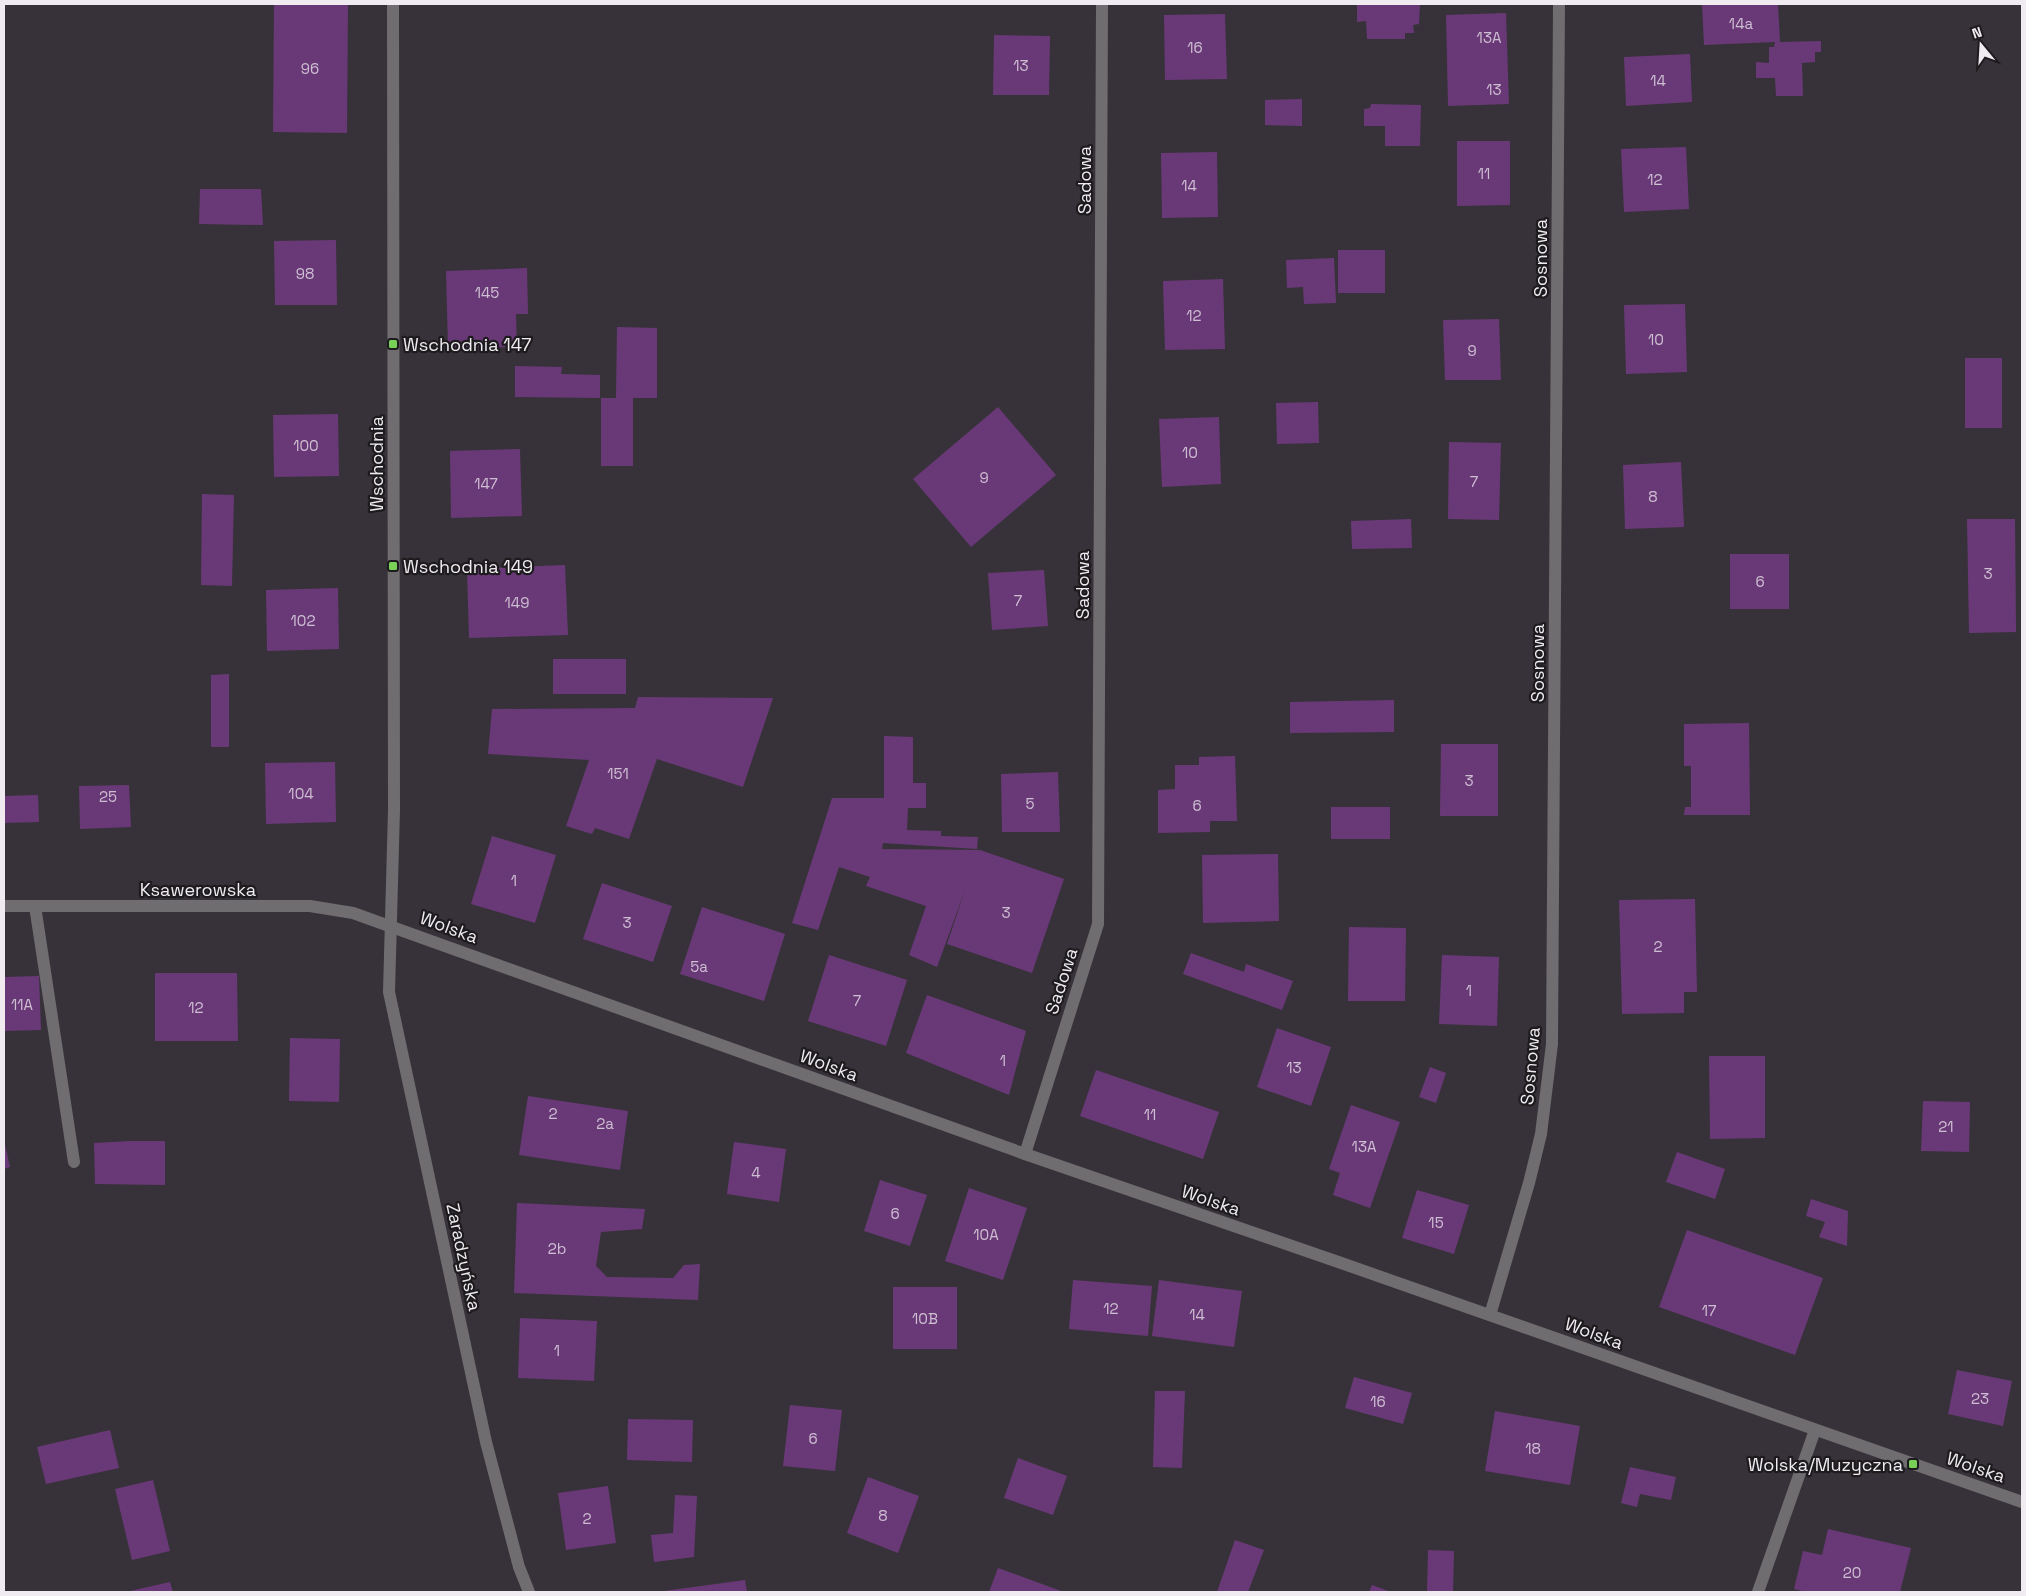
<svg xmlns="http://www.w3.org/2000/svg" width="2026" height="1596" viewBox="0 0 2026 1596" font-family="'Space Grotesk',sans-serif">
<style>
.building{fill:#693977}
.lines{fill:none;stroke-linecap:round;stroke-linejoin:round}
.minor{stroke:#6f6d70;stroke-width:12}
.poi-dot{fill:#79d157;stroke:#1d1b1e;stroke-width:2}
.labels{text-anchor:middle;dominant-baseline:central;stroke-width:4.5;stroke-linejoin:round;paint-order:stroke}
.number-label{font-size:15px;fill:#cebed2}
.street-label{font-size:18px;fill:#efebf0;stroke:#1d1b1e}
.poi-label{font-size:18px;fill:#efebf0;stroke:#1d1b1e;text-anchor:start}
</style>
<rect width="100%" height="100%" fill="#373239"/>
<g class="building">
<polygon points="274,4 348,4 347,133 273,132"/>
<polygon points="1357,4 1420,4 1419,24 1413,25 1414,33 1405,33 1405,39 1367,39 1366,21 1357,22"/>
<polygon points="1702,4 1778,4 1780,42 1821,41 1821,52 1815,52 1815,62 1802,63 1803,96 1776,96 1775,78 1756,78 1756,62 1769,63 1769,47 1774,47 1775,42 1704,45"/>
<polygon points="1506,13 1509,104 1448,106 1446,15"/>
<polygon points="1225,14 1227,79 1165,80 1164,15"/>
<polygon points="994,35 1050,36 1049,95 993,95"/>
<polygon points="1690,54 1692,102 1626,106 1624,57"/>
<polygon points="1302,99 1302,126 1265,125 1265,100"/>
<polygon points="1371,104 1421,105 1420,146 1385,146 1385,126 1364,126 1364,109 1370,108"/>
<polygon points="1457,141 1510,141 1510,205 1457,206"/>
<polygon points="1686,147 1689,209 1624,212 1621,149"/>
<polygon points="1217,152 1218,217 1162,218 1161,153"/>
<polygon points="200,189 261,189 263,225 199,224"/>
<polygon points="336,240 337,305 275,305 274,241"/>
<rect x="1338" y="250" width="47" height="43"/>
<polygon points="1334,258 1336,303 1304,304 1303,287 1287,288 1286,260"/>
<polygon points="527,268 528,314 516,314 517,347 448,348 446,271"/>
<polygon points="1223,279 1225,349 1165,350 1163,281"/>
<polygon points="1685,304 1687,372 1626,374 1624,305"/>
<polygon points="1499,319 1501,380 1445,380 1443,320"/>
<polygon points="617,327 657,328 657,398 633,398 633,466 601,466 601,398 616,398"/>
<rect x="1965" y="358" width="37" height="70"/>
<polygon points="515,366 562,367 561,374 600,375 600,398 515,397"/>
<polygon points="1318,402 1319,443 1277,444 1276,403"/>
<polygon points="998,407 1056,475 971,547 913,479"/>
<polygon points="338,414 339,476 274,477 273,415"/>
<polygon points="1219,417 1221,484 1162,487 1159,419"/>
<polygon points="1449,442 1501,443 1499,520 1448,519"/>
<polygon points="520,449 522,516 451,518 450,451"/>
<polygon points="1681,462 1684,527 1625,529 1623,465"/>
<polygon points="202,494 234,495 232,586 201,585"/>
<polygon points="1411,519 1412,548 1352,549 1351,521"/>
<polygon points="1967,519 2015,519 2016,632 1969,633"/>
<rect x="1730" y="554" width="59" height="55"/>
<polygon points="565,565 568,635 469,638 467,569"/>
<polygon points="1044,570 1048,626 992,630 988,573"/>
<polygon points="338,588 339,649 267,651 266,590"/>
<rect x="553" y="659" width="73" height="35"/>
<polygon points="229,674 229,747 211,747 211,675"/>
<polygon points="638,697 773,698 743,787 657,759 629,839 595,828 592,834 566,826 589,760 488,754 492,709 635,708"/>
<polygon points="1394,700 1394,732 1290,733 1290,702"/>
<polygon points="1749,723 1750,815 1684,815 1685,807 1691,807 1691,766 1684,766 1684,724"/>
<polygon points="884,736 913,737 913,783 926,783 926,808 908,808 907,830 941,831 941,836 978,837 977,849 883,843 882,849 980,850 1064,879 1032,973 947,944 965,890 937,967 909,955 926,906 866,886 870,877 839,867 818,930 792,923 832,798 884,798"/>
<polygon points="1441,744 1498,744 1498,816 1440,816"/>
<polygon points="1235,756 1237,821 1210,821 1210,832 1158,833 1158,790 1175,789 1175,765 1199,765 1199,757"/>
<polygon points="335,762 336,822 266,824 265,763"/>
<polygon points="1058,772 1060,832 1002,832 1001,774"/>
<polygon points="129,785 131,827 80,829 79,786"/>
<polygon points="38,795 39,822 4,823 4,796"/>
<rect x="1331" y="807" width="59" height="32"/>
<polygon points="492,836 556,855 535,923 471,904"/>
<polygon points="1278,854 1279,921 1203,923 1202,855"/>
<polygon points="602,883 672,906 653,962 583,939"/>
<polygon points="1695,899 1697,992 1684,992 1684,1013 1622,1014 1619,900"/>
<polygon points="702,907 785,934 764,1001 680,974"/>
<polygon points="1349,927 1406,928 1405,1001 1348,1001"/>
<polygon points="1191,953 1244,972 1246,964 1293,981 1282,1010 1183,974"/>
<polygon points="829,955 907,980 886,1046 808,1021"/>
<polygon points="1442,955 1499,957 1497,1026 1439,1024"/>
<polygon points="155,973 237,973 238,1041 155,1041"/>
<polygon points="39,976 41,1030 4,1031 4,977"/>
<polygon points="927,995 1026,1031 1009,1095 906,1053"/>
<polygon points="1277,1028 1331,1047 1311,1106 1257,1087"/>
<polygon points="290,1038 340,1039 339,1102 289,1101"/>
<polygon points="1709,1056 1765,1056 1765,1138 1710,1139"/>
<polygon points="1430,1067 1446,1073 1436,1103 1419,1097"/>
<polygon points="1096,1070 1219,1112 1203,1159 1080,1116"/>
<polygon points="528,1096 628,1111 620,1170 519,1155"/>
<polygon points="1923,1101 1970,1102 1969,1152 1921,1151"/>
<polygon points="1351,1105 1400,1122 1370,1208 1333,1195 1340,1173 1329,1169"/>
<polygon points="4,1140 10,1167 4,1169"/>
<polygon points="130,1141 165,1141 165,1185 95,1184 94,1143"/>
<polygon points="734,1142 786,1149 779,1202 727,1194"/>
<polygon points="1677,1152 1725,1169 1715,1199 1666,1182"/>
<polygon points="880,1180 927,1195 910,1246 864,1231"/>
<polygon points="969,1188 1027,1208 1003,1280 945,1261"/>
<polygon points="1417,1190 1469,1205 1454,1254 1402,1238"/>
<polygon points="1811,1199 1848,1211 1847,1246 1819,1237 1825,1222 1806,1216"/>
<polygon points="517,1203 645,1209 642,1229 601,1232 596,1266 607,1277 673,1278 684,1265 700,1264 698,1300 514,1293"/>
<polygon points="1687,1230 1823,1278 1795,1355 1659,1307"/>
<polygon points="1073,1280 1152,1286 1148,1336 1069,1329"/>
<polygon points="1159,1280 1242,1291 1234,1347 1152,1336"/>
<rect x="893" y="1287" width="64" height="62"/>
<polygon points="520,1318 597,1321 594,1381 518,1378"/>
<polygon points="1957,1370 2012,1381 2003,1426 1948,1414"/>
<polygon points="1354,1377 1412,1393 1403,1424 1345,1408"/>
<polygon points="1155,1391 1185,1391 1182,1468 1153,1467"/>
<polygon points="790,1405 842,1410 835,1471 783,1466"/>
<polygon points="1495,1411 1580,1426 1570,1485 1485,1471"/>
<polygon points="628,1419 693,1420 692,1462 627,1460"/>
<polygon points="110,1430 119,1468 46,1484 37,1447"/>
<polygon points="1018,1458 1067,1476 1053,1515 1004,1498"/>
<polygon points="1630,1467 1676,1477 1671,1500 1640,1494 1637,1507 1621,1503"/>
<polygon points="868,1477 919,1496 898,1553 847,1533"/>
<polygon points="153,1480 170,1551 132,1560 115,1489"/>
<polygon points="608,1486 616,1543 566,1550 558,1493"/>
<polygon points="675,1495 697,1496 694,1557 654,1562 651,1535 673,1533"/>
<polygon points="1828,1529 1911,1548 1900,1592 1806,1592 1794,1589 1803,1551 1822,1555"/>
<polygon points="1235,1540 1264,1550 1248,1592 1217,1592"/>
<polygon points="1428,1550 1454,1551 1453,1592 1427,1592"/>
<polygon points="998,1568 1064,1592 989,1592"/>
<polygon points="745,1580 747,1592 665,1592 664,1591"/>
<polygon points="170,1582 173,1592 130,1592 130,1591"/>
<polygon points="1372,1585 1391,1592 1369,1592"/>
</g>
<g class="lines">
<g class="minor">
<polyline points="393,4 394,810 389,992 486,1442 519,1567 529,1592"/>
<polyline points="4,906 310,906 353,913 1025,1154 1347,1265 2022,1502"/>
<polyline points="35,906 74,1162"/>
<polyline points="1025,1154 1098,924 1102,4"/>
<polyline points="1490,1315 1529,1183 1541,1134 1552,1044 1559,4"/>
<polyline points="1758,1592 1815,1430"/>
</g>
</g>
<g class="poi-dot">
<rect x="388" y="339" width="10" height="10" rx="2.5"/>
<rect x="388" y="561" width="10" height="10" rx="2.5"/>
<rect x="1908" y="1459" width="10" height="10" rx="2.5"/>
</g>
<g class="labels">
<g class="number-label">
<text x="1741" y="23">14a</text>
<text x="1489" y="37">13A</text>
<text x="1195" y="47">16</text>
<text x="1021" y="65">13</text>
<text x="310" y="68">96</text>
<text x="1658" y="80">14</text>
<text x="1494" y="89">13</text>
<text x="1484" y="173">11</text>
<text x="1655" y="179">12</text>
<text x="1189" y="185">14</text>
<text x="305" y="273">98</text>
<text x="487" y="292">145</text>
<text x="1194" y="315">12</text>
<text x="1656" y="339">10</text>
<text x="1472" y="350">9</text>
<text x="306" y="445">100</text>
<text x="1190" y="452">10</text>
<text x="984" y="477">9</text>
<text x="1474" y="481">7</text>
<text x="486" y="483">147</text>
<text x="1653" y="496">8</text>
<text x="1988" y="573">3</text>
<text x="1760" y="581">6</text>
<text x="1018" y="600">7</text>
<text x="517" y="602">149</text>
<text x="303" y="620">102</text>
<text x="618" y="773">151</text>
<text x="1469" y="780">3</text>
<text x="301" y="793">104</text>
<text x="108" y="796">25</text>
<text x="1030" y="803">5</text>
<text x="1197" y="805">6</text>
<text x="514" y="880">1</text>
<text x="1006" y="912">3</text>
<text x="627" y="922">3</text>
<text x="1658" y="946">2</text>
<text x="699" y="966">5a</text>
<text x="1469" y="990">1</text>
<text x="857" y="1000">7</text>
<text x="22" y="1004">11A</text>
<text x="196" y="1007">12</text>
<text x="1003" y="1060">1</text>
<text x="1294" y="1067">13</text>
<text x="553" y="1113">2</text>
<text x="1150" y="1114">11</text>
<text x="605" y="1123">2a</text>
<text x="1946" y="1126">21</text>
<text x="1364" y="1146">13A</text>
<text x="756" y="1172">4</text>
<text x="895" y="1213">6</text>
<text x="1436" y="1222">15</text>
<text x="986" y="1234">10A</text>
<text x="557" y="1248">2b</text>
<text x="1111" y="1308">12</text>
<text x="1709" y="1310">17</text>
<text x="1197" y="1314">14</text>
<text x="925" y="1318">10B</text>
<text x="557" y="1350">1</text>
<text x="1980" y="1398">23</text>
<text x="1378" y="1401">16</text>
<text x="813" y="1438">6</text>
<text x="1533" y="1448">18</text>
<text x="883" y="1515">8</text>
<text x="587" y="1518">2</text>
<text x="1852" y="1572">20</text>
</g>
<g class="street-label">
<text transform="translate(1084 180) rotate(-90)">Sadowa</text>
<text transform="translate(1540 258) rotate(-90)">Sosnowa</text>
<text transform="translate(376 464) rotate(-90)">Wschodnia</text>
<text transform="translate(1082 585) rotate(-90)">Sadowa</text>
<text transform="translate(1537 663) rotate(-90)">Sosnowa</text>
<text x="198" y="889">Ksawerowska</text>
<text transform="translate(449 927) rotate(20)">Wolska</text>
<text transform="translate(1061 981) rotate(-72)">Sadowa</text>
<text transform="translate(829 1065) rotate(20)">Wolska</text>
<text transform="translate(1530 1066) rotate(-85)">Sosnowa</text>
<text transform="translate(1211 1200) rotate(19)">Wolska</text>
<text transform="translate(464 1257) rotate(78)">Zaradzyńska</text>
<text transform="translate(1594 1333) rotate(20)">Wolska</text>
<text transform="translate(1976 1467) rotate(19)">Wolska</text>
</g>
<g class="poi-label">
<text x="403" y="344">Wschodnia 147</text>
<text x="403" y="566">Wschodnia 149</text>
<text x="1903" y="1464" text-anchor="end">Wolska/Muzyczna</text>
</g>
</g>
<rect width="2026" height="1596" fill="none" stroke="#efebf0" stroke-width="10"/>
<g transform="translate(1981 45) rotate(342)" stroke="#1d1b1e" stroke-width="4" paint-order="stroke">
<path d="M0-4L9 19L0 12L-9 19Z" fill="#efebf0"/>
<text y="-8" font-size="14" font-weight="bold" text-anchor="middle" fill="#efebf0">N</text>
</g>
</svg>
